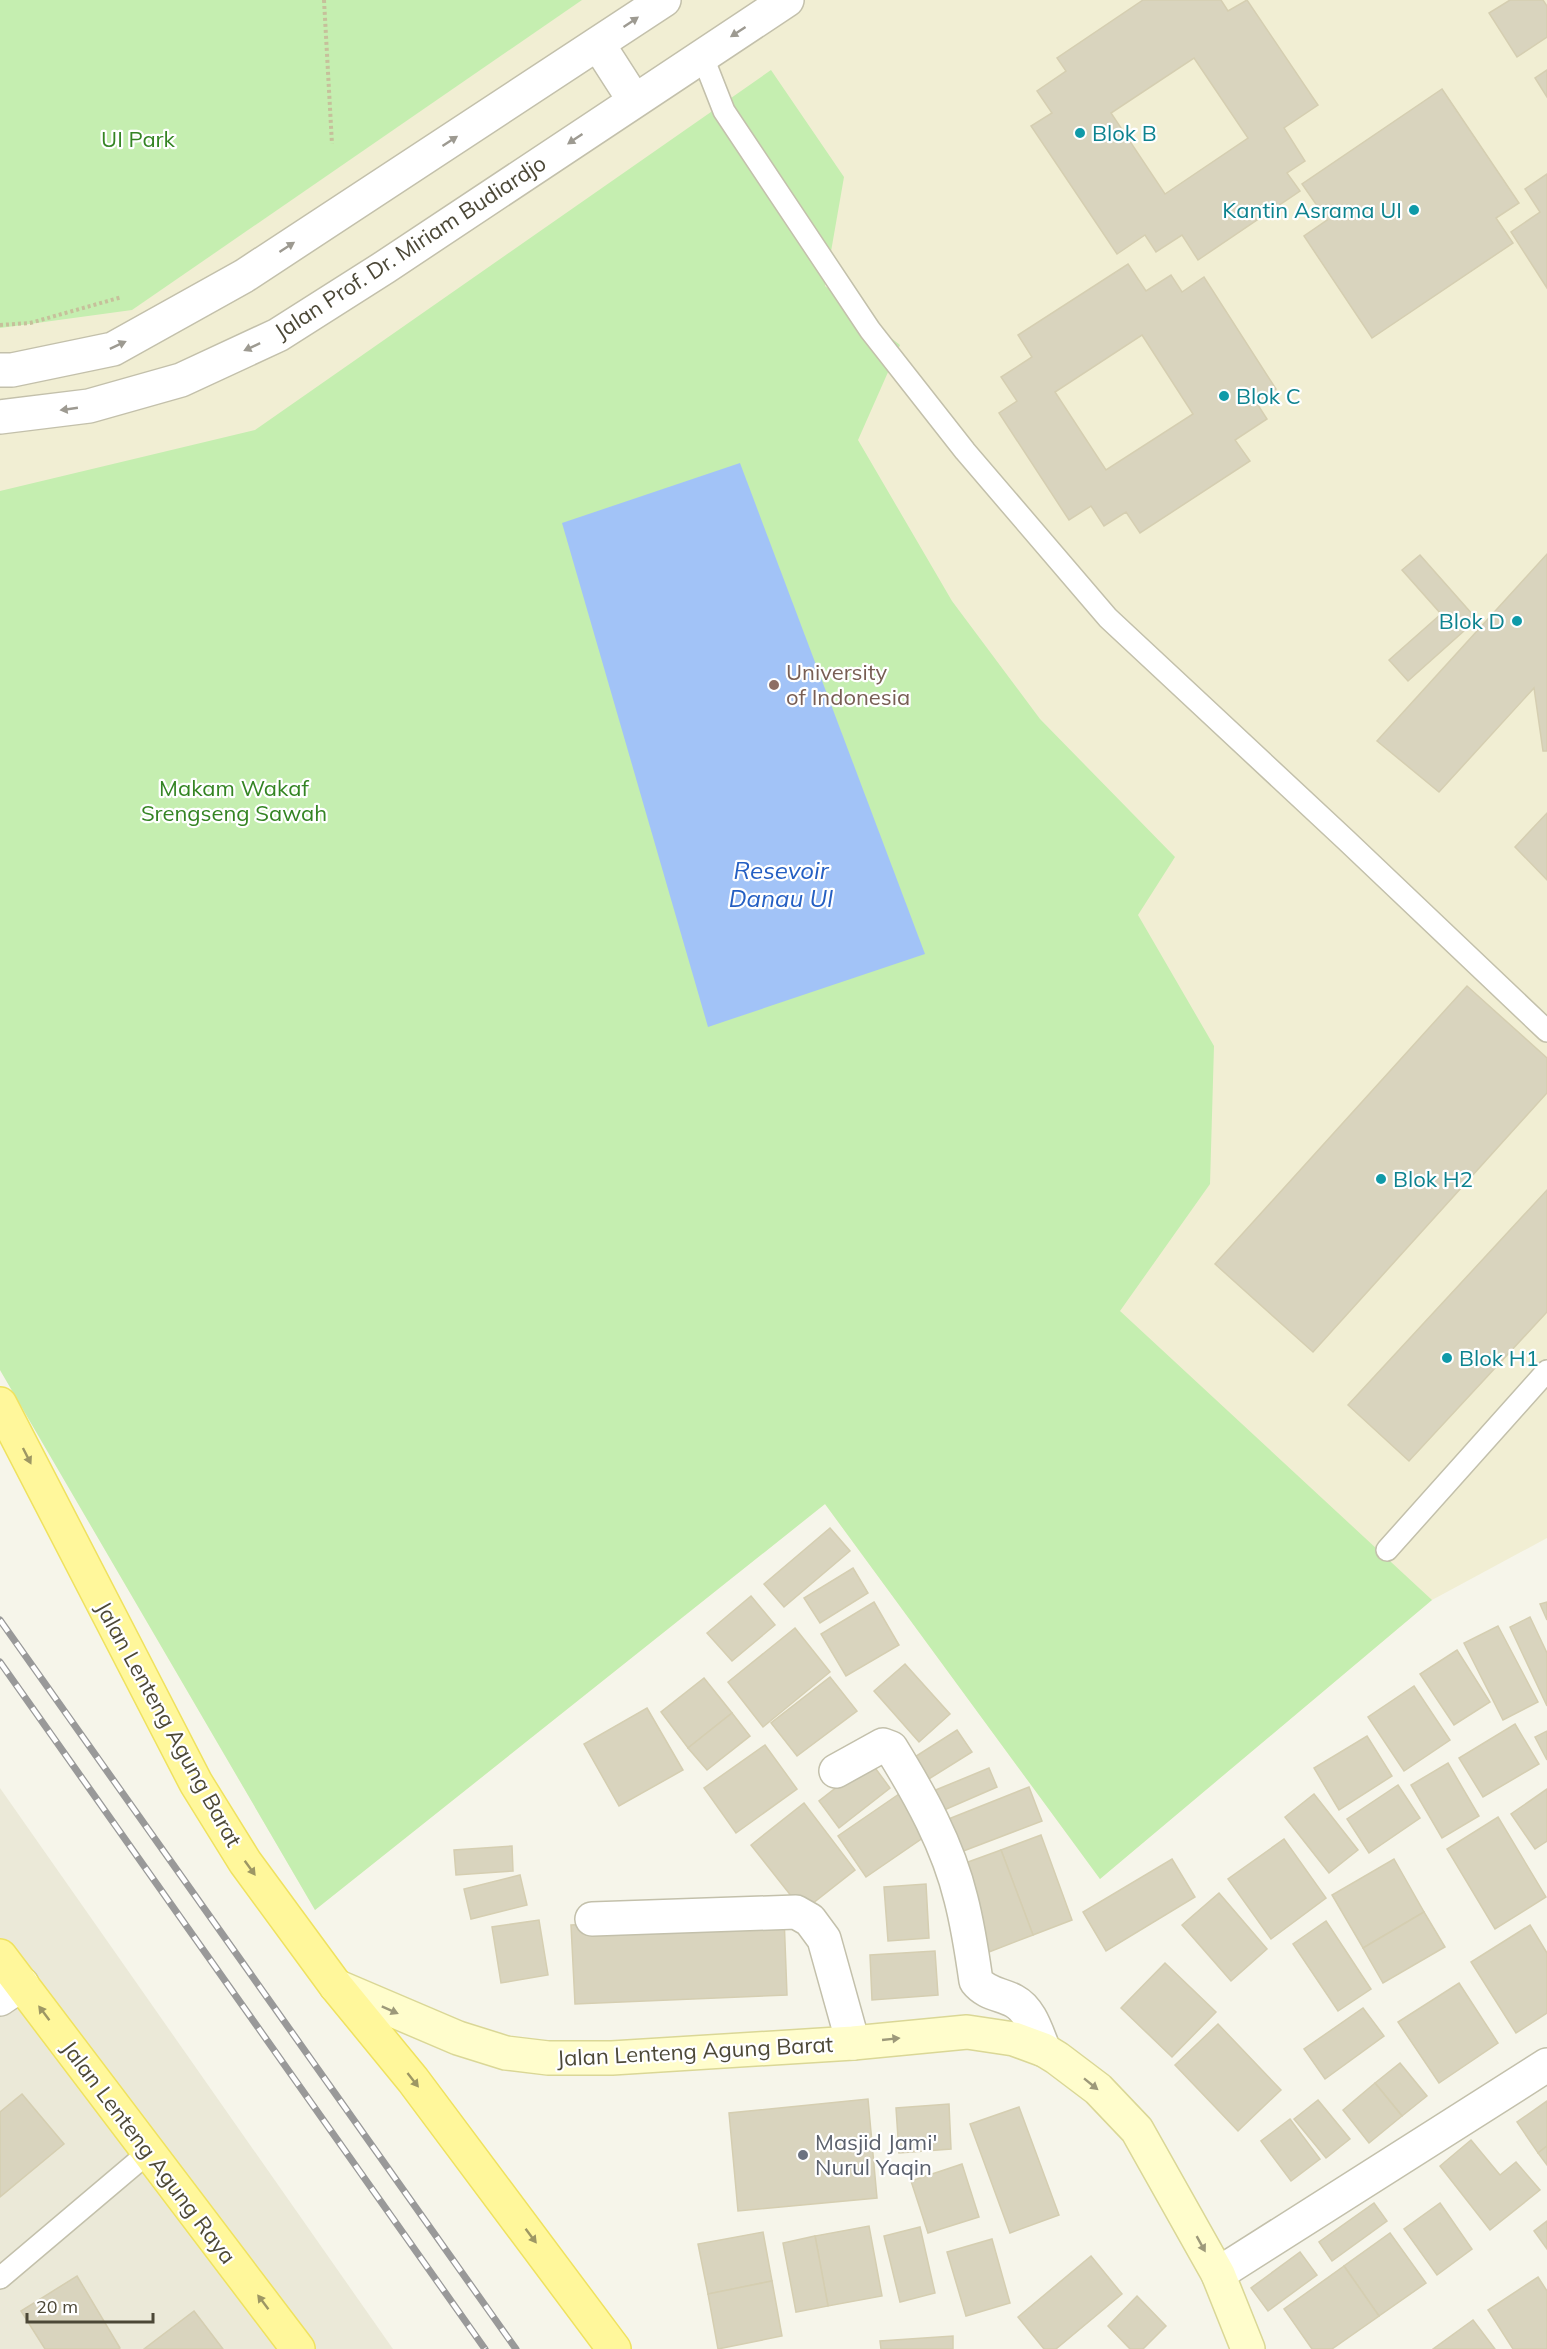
<svg xmlns="http://www.w3.org/2000/svg" width="1547" height="2349" viewBox="0 0 1547 2349" font-family="Mulish,sans-serif">
<style>
.residential{fill:#ebe9d8}
.education{fill:#f1eed3}
.green{fill:#c5eeb0}
.water{fill:#a2c3f7}
.building{fill:#d9d4be;stroke:#d5ceb1;stroke-width:1.5;fill-rule:evenodd}
.lines{fill:none;stroke-linecap:round;stroke-linejoin:round}
.lane-casing{stroke:#c3c0ab;stroke-width:24}
.street-casing{stroke:#c3c0ab;stroke-width:36}
.secondary-casing{stroke:#dad796;stroke-width:36}
.primary-casing{stroke:#efe25f;stroke-width:36}
.path{stroke:#c6c09b;stroke-width:4;stroke-dasharray:3 3;stroke-linecap:butt}
.lane{stroke:#fff;stroke-width:21}
.street{stroke:#fff;stroke-width:33}
.secondary{stroke:#fffdcc;stroke-width:33}
.primary{stroke:#fff79b;stroke-width:33}
.rail-casing{stroke:#999;stroke-width:7}
.rail{stroke:#fff;stroke-width:4.5;stroke-dasharray:14;stroke-linecap:butt}
.oneway{fill:#9d9a91}
.oneway2{fill:#9d9764}
.oneway3{fill:#9d997a}
.culture-dot{fill:#0f9aa8;stroke:#fff;stroke-width:2}
.education-dot{fill:#8d6e63;stroke:#fff;stroke-width:2}
.worship-dot{fill:#6b7280;stroke:#fff;stroke-width:2}
.labels{text-anchor:middle;dominant-baseline:central;stroke-width:4.5;stroke-linejoin:round;paint-order:stroke}
.culture-label{font-size:22px;fill:#0d838f;stroke:#fff;text-anchor:start}
.park-label{font-size:22px;fill:#348423;stroke:#fff}
.street-label{font-size:22px;fill:#4c4837;stroke:#fff}
.education-label{font-size:22px;fill:#785e54;stroke:#fff;text-anchor:start}
.worship-label{font-size:22px;fill:#5b616d;stroke:#fff;text-anchor:start}
.water-label{font-size:24px;font-style:italic;fill:#245fc3;stroke:#fff}
</style>
<rect width="100%" height="100%" fill="#f6f5ea"/>
<polygon class="residential" points="0,1788 393,2349 0,2349"/>
<polygon class="education" points="0,0 1547,0 1547,1538 1432,1600 1100,1879 825,1504 315,1910 0,1370"/>
<g class="green">
<polygon points="0,0 582,0 132,310 0,328"/>
<polygon points="771,70 844,177 825,286 900,345 858,440 952,601 1040,719 1175,857 1138,915 1214,1046 1210,1184 1120,1311 1432,1600 1100,1879 825,1504 315,1910 0,1370 0,491 255,430"/>
</g>
<polygon class="water" points="740,463 925,954 708,1027 562,523"/>
<g class="building">
<path d="M1143 0H1221L1228 11 1247 0 1318 105 1284 128 1305 161 1287 173 1300 191 1198 260 1182 235 1156 252 1145 235 1117 254 1031 126 1052 113 1037 91 1066 71 1057 58ZM1194 58 1248 138 1165 194 1111 113Z"/>
<polygon points="1510,0 1543,0 1547,6 1547,37 1517,57 1489,13"/>
<polygon points="1547,70 1547,97 1535,78"/>
<polygon points="1442,89 1519,203 1496,218 1513,243 1372,338 1304,236 1327,220 1302,184"/>
<polygon points="1547,174 1547,288 1511,232 1540,212 1525,189"/>
<path d="M1128 264 1146 291 1171 275 1182 292 1204 277 1276 389 1256 402 1267 419 1235 440 1250 461 1140 533 1126 512 1104 526 1091 506 1069 520 999 413 1017 401 1001 377 1032 357 1018 335ZM1142 335 1193 414 1106 470 1055 392Z"/>
<polygon points="1547,554 1547,751 1543,751 1534,688 1439,792 1377,741"/>
<polygon points="1420,555 1473,615 1470,618 1474,622 1408,681 1389,660 1441,614 1402,570"/>
<polygon points="1547,813 1547,880 1515,847"/>
<polygon points="1467,986 1547,1058 1547,1093 1313,1352 1215,1264"/>
<polygon points="1547,1190 1547,1312 1409,1461 1348,1405"/>
<polygon points="830,1528 850,1551 784,1607 764,1584"/>
<polygon points="853,1568 868,1593 820,1623 804,1598"/>
<polygon points="751,1596 775,1625 732,1661 707,1633"/>
<polygon points="874,1602 899,1645 846,1676 821,1634"/>
<polygon points="1547,1602 1547,1620 1540,1604"/>
<polygon points="1530,1617 1547,1653 1547,1706 1510,1627"/>
<polygon points="1498,1626 1538,1702 1503,1720 1464,1643"/>
<polygon points="795,1628 830,1672 763,1727 728,1682"/>
<polygon points="1457,1650 1490,1702 1454,1725 1420,1674"/>
<polygon points="905,1664 950,1714 919,1742 874,1691"/>
<polygon points="830,1677 857,1711 797,1756 771,1723"/>
<polygon points="704,1678 732,1713 688,1748 661,1712"/>
<polygon points="1414,1686 1450,1740 1404,1771 1368,1717"/>
<polygon points="647,1708 683,1770 619,1806 584,1744"/>
<polygon points="732,1713 750,1736 707,1770 688,1748"/>
<polygon points="1515,1724 1539,1764 1483,1797 1459,1758"/>
<polygon points="957,1730 972,1752 924,1782 910,1760"/>
<polygon points="1547,1731 1547,1760 1535,1737"/>
<polygon points="1367,1736 1392,1776 1339,1810 1314,1768"/>
<polygon points="765,1745 797,1789 736,1833 704,1788"/>
<polygon points="870,1761 890,1788 839,1828 819,1801"/>
<polygon points="1448,1763 1479,1816 1442,1838 1411,1785"/>
<polygon points="989,1768 997,1787 935,1814 926,1794"/>
<polygon points="1398,1785 1420,1818 1369,1853 1347,1819"/>
<polygon points="1029,1787 1042,1821 953,1855 941,1822"/>
<polygon points="1547,1789 1547,1841 1535,1849 1511,1814"/>
<polygon points="902,1792 930,1833 866,1877 838,1836"/>
<polygon points="1314,1794 1358,1850 1329,1873 1285,1817"/>
<polygon points="804,1803 855,1870 803,1911 751,1845"/>
<polygon points="1498,1817 1546,1897 1495,1929 1447,1849"/>
<polygon points="1041,1835 1072,1920 1033,1935 1001,1850"/>
<polygon points="1284,1839 1326,1898 1271,1939 1228,1879"/>
<polygon points="512,1846 513,1871 456,1875 454,1850"/>
<polygon points="1001,1850 1033,1935 989,1952 957,1866"/>
<polygon points="1172,1859 1195,1897 1106,1951 1083,1912"/>
<polygon points="1394,1859 1424,1912 1363,1948 1332,1895"/>
<polygon points="520,1875 527,1905 471,1919 464,1889"/>
<polygon points="926,1884 929,1938 888,1941 884,1887"/>
<polygon points="1219,1893 1267,1949 1231,1981 1182,1925"/>
<polygon points="1424,1912 1445,1947 1383,1983 1363,1948"/>
<polygon points="784,1916 787,1995 575,2004 571,1925"/>
<polygon points="539,1920 548,1975 501,1983 492,1927"/>
<polygon points="1326,1921 1371,1989 1338,2011 1293,1944"/>
<polygon points="1530,1925 1547,1953 1547,2013 1516,2033 1471,1962"/>
<polygon points="935,1951 938,1995 872,2000 870,1955"/>
<polygon points="1165,1963 1216,2012 1172,2057 1121,2008"/>
<polygon points="1459,1983 1498,2043 1439,2083 1398,2022"/>
<polygon points="1363,2008 1384,2036 1325,2079 1304,2049"/>
<polygon points="1218,2024 1281,2090 1238,2131 1175,2065"/>
<polygon points="1400,2063 1427,2096 1402,2116 1375,2083"/>
<polygon points="1375,2083 1402,2116 1369,2143 1343,2110"/>
<polygon points="22,2094 64,2144 0,2197 0,2112"/>
<polygon points="868,2099 877,2198 738,2211 729,2113"/>
<polygon points="1318,2100 1350,2139 1326,2158 1294,2119"/>
<polygon points="1547,2101 1547,2146 1538,2153 1517,2122"/>
<polygon points="949,2104 951,2149 899,2153 896,2108"/>
<polygon points="1019,2107 1059,2215 1010,2233 970,2124"/>
<polygon points="1290,2119 1320,2159 1291,2181 1261,2141"/>
<polygon points="1471,2140 1500,2175 1516,2162 1540,2190 1490,2230 1440,2166"/>
<polygon points="1547,2146 1547,2165 1538,2153"/>
<polygon points="962,2164 979,2217 928,2233 911,2181"/>
<polygon points="1374,2203 1387,2221 1332,2261 1319,2242"/>
<polygon points="1440,2203 1472,2249 1437,2275 1404,2229"/>
<polygon points="1547,2221 1547,2249 1534,2231"/>
<polygon points="869,2226 882,2296 828,2306 815,2236"/>
<polygon points="920,2227 935,2293 900,2302 884,2236"/>
<polygon points="763,2232 772,2281 708,2294 698,2244"/>
<polygon points="1390,2233 1426,2283 1379,2316 1344,2266"/>
<polygon points="815,2236 828,2306 796,2312 783,2243"/>
<polygon points="992,2239 1010,2303 966,2316 947,2252"/>
<polygon points="1300,2252 1317,2275 1268,2311 1251,2288"/>
<polygon points="1091,2256 1122,2294 1056,2349 1044,2349 1018,2317"/>
<polygon points="1344,2266 1379,2316 1332,2349 1312,2349 1284,2309"/>
<polygon points="77,2276 120,2348 118,2349 45,2349 21,2311"/>
<polygon points="1538,2277 1547,2291 1547,2349 1513,2349 1488,2310"/>
<polygon points="772,2281 782,2336 718,2349 708,2294"/>
<polygon points="1137,2296 1166,2326 1143,2349 1130,2349 1108,2326"/>
<polygon points="194,2311 223,2349 144,2349"/>
<polygon points="1473,2320 1495,2349 1433,2349"/>
<polygon points="953,2336 953,2349 881,2349 880,2341"/>
</g>
<g class="lines">
<defs>
<g id="lane">
<polyline points="702,55 724,111 870,330 965,451 1108,618 1346,840 1547,1031"/>
<polyline points="1387,1550 1547,1371"/>
<polyline points="0,2278 149,2152"/>
</g>
<g id="street">
<polyline points="598,44 634,100"/>
<polyline points="0,370 12,370 113,349 244,276 664,0"/>
<polyline points="0,417 89,406 181,380 278,335 385,267 787,0"/>
<path d="M836 1771 883 1745 891 1748C920 1795 948 1845 961 1899 968 1926 972 1953 976 1981 986 1994 1001 1994 1014 2001 1031 2010 1037 2034 1044 2050"/>
<polyline points="592,1919 796,1912 810,1920 824,1939 853,2043"/>
<polyline points="0,1999 22,1984"/>
<polyline points="1218,2274 1547,2065"/>
</g>
<polyline id="secondary" points="336,1986 458,2038 506,2053 548,2058 612,2058 853,2043 967,2032 1014,2039 1044,2050 1057,2058 1098,2089 1137,2130 1218,2274 1248,2349"/>
<g id="primary">
<polyline points="0,1404 196,1783 245,1862 336,1986 413,2080 614,2349"/>
<polyline points="0,1956 298,2349"/>
</g>
</defs>
<use href="#lane" class="lane-casing"/>
<use href="#street" class="street-casing"/>
<use href="#secondary" class="secondary-casing"/>
<use href="#primary" class="primary-casing"/>
<g class="path">
<polyline points="324,0 332,144"/>
<polyline points="0,325 30,323 122,297"/>
</g>
<use href="#lane" class="lane"/>
<use href="#street" class="street"/>
<use href="#secondary" class="secondary"/>
<use href="#primary" class="primary"/>
<defs>
<g id="rail">
<polyline points="0,1620 516,2349"/>
<polyline points="0,1662 485,2349"/>
</g>
</defs>
<use href="#rail" class="rail-casing"/>
<use href="#rail" class="rail"/>
</g>
<defs><path id="oneway-solid" d="M-6-.8H1V-3.2L6.5 0L1 3.2V.8H-6Z" transform="scale(1.5)"/></defs>
<g class="oneway">
<use href="#oneway-solid" transform="translate(631 22) rotate(-34)"/>
<use href="#oneway-solid" transform="translate(738 32) rotate(147)"/>
<use href="#oneway-solid" transform="translate(575 139) rotate(146)"/>
<use href="#oneway-solid" transform="translate(450 141) rotate(-33)"/>
<use href="#oneway-solid" transform="translate(287 247) rotate(-33)"/>
<use href="#oneway-solid" transform="translate(118 345) rotate(-25)"/>
<use href="#oneway-solid" transform="translate(252 347) rotate(155)"/>
<use href="#oneway-solid" transform="translate(69 409) rotate(172)"/>
</g>
<g class="oneway2">
<use href="#oneway-solid" transform="translate(27 1456) rotate(63)"/>
<use href="#oneway-solid" transform="translate(250 1868) rotate(54)"/>
<use href="#oneway-solid" transform="translate(44 2013) rotate(-127)"/>
<use href="#oneway-solid" transform="translate(413 2080) rotate(52)"/>
<use href="#oneway-solid" transform="translate(531 2236) rotate(53)"/>
<use href="#oneway-solid" transform="translate(263 2302) rotate(-127)"/>
</g>
<g class="oneway3">
<use href="#oneway-solid" transform="translate(390 2010) rotate(24)"/>
<use href="#oneway-solid" transform="translate(891 2039) rotate(-6)"/>
<use href="#oneway-solid" transform="translate(1091 2084) rotate(39)"/>
<use href="#oneway-solid" transform="translate(1201 2244) rotate(61)"/>
</g>
<g class="culture-dot">
<circle cx="1080" cy="133" r="6"/>
<circle cx="1414" cy="210" r="6"/>
<circle cx="1224" cy="396" r="6"/>
<circle cx="1517" cy="621" r="6"/>
<circle cx="1381" cy="1179" r="6"/>
<circle cx="1447" cy="1358" r="6"/>
</g>
<circle class="education-dot" cx="774" cy="685" r="6"/>
<circle class="worship-dot" cx="803" cy="2155" r="6"/>
<g class="labels">
<g class="culture-label">
<text x="1092" y="133">Blok B</text>
<text x="1402" y="210" text-anchor="end">Kantin Asrama UI</text>
<text x="1236" y="396">Blok C</text>
<text x="1505" y="621" text-anchor="end">Blok D</text>
<text x="1393" y="1179">Blok H2</text>
<text x="1459" y="1358">Blok H1</text>
</g>
<g class="park-label">
<text x="138" y="139">UI Park</text>
<text x="234" y="788">Makam Wakaf<tspan x="234" dy="25">Srengseng Sawah</tspan></text>
</g>
<g class="street-label">
<text transform="translate(410 247) rotate(-33)">Jalan Prof. Dr. Miriam Budiardjo</text>
<text transform="translate(169 1724) rotate(61)">Jalan Lenteng Agung Barat</text>
<text transform="translate(695 2051) rotate(-3)">Jalan Lenteng Agung Barat</text>
<text transform="translate(149 2152) rotate(53)">Jalan Lenteng Agung Raya</text>
</g>
<g class="education-label">
<text x="786" y="672">University<tspan x="786" dy="25">of Indonesia</tspan></text>
</g>
<g class="worship-label">
<text x="815" y="2142">Masjid Jami'<tspan x="815" dy="25">Nurul Yaqin</tspan></text>
</g>
<g class="water-label">
<text x="781" y="870">Resevoir<tspan x="781" dy="28">Danau UI</tspan></text>
</g>
</g>
<path d="M27 2313v9h126v-9" fill="none" stroke="#4c4837" stroke-width="3"/>
<text x="36" y="2313" font-size="18" fill="#4c4837" stroke="#ffffff" stroke-width="4.5" paint-order="stroke">20 m</text>
</svg>
